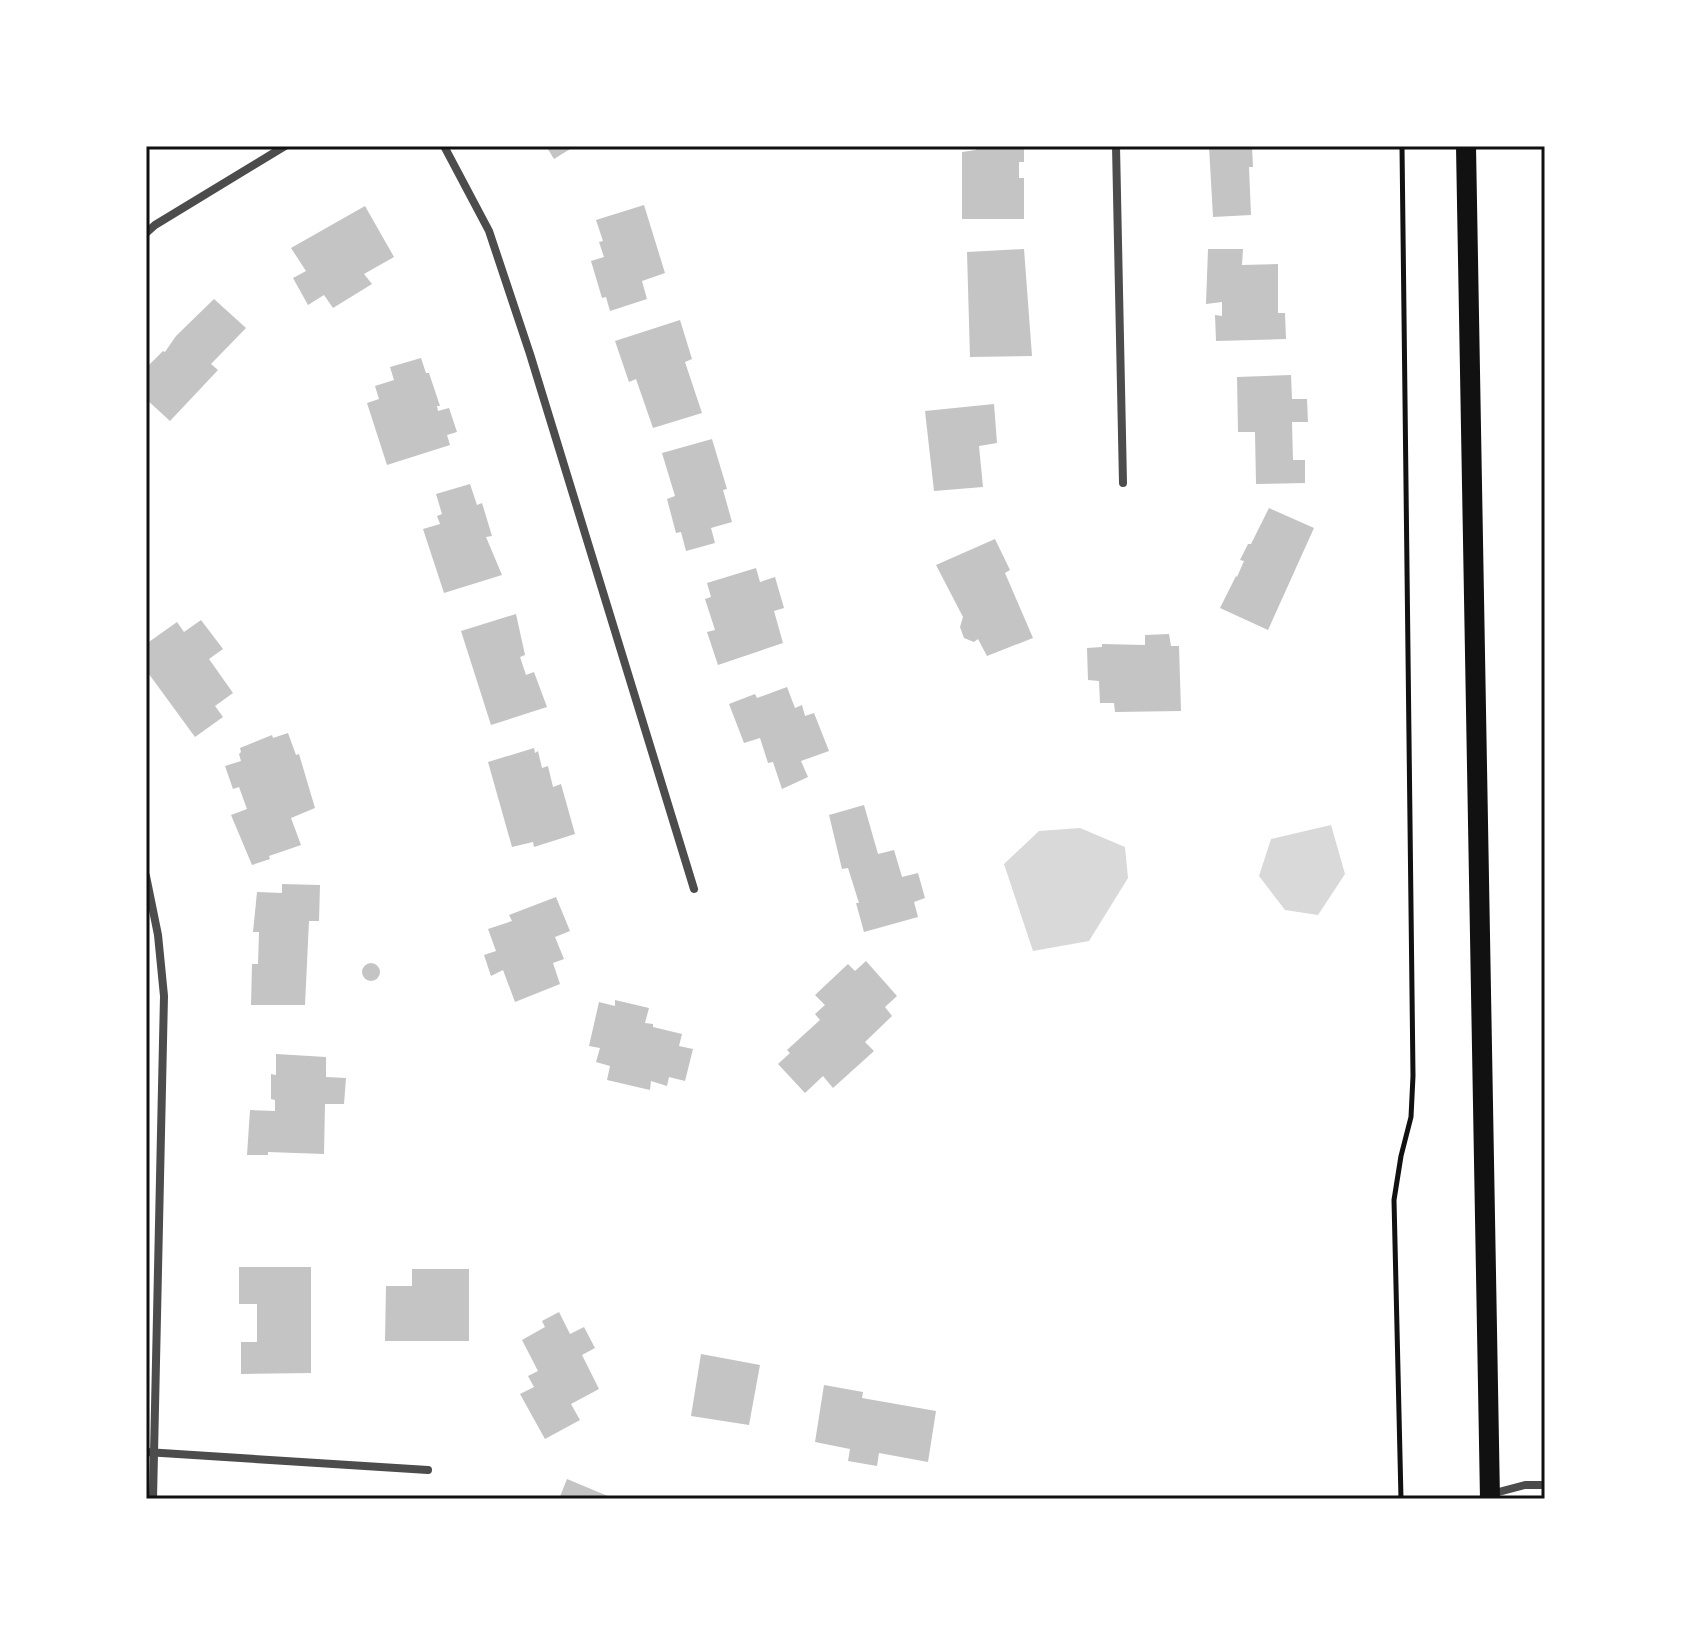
<svg xmlns="http://www.w3.org/2000/svg" width="1691" height="1645" viewBox="0 0 1691 1645" font-family="'DM Sans',sans-serif">
<style>
.water{fill:#d9d9d9}
.building{fill:#c4c4c4}
.lines{fill:none;stroke-linecap:round;stroke-linejoin:round}
.path{stroke:#111;stroke-width:5}
.minor{stroke:#4c4c4c;stroke-width:8}
.primary{stroke:#111;stroke-width:20}
.neatline{fill:none;stroke:#111;stroke-width:3}
</style>
<rect width="100%" height="100%" fill="#fff"/>
<g class="water">
<polygon points="1331,825 1345,874 1318,915 1285,910 1259,876 1271,839"/>
<polygon points="1080,828 1125,847 1128,878 1089,941 1033,951 1004,864 1039,831"/>
</g>
<g class="building">
<polygon points="546,146 575,146 554,159"/>
<polygon points="976,146 1024,146 1024,162 1019,162 1019,178 1024,178 1024,219 962,219 962,152 976,150"/>
<polygon points="1209,146 1252,146 1253,167 1249,167 1251,215 1213,217"/>
<polygon points="644,205 665,273 642,281 647,299 610,311 606,297 602,298 591,261 604,257 599,242 603,241 596,220"/>
<polygon points="365,206 394,257 364,274 372,284 333,308 324,295 308,305 293,278 306,271 291,248"/>
<polygon points="1024,249 1032,356 970,357 967,252"/>
<polygon points="1208,249 1243,249 1242,265 1278,264 1278,313 1285,313 1286,339 1216,341 1215,315 1222,316 1222,302 1206,304"/>
<polygon points="214,299 246,328 211,364 218,370 170,421 146,399 146,368 163,351 165,352 176,336"/>
<polygon points="680,320 692,359 685,362 702,413 653,428 636,379 629,382 615,341"/>
<polygon points="421,358 426,373 429,373 440,406 437,406 438,411 449,408 457,432 447,435 450,445 387,465 367,403 379,399 375,386 394,380 390,367"/>
<polygon points="1291,375 1292,399 1307,399 1308,422 1292,422 1293,460 1305,460 1305,483 1256,484 1255,432 1238,432 1237,377"/>
<polygon points="994,404 997,443 979,446 983,487 934,491 925,411"/>
<polygon points="712,439 727,489 723,490 732,522 711,528 715,543 686,551 681,532 676,533 667,499 675,496 662,453"/>
<polygon points="470,484 477,505 482,503 492,536 486,537 502,575 444,593 423,529 440,524 437,516 442,514 436,494"/>
<polygon points="1269,508 1314,528 1268,630 1220,608 1236,576 1237,577 1244,561 1240,560 1248,544 1251,544"/>
<polygon points="995,539 1010,570 1005,573 1033,638 987,656 978,639 974,642 964,638 960,627 963,617 936,565"/>
<polygon points="756,568 760,582 775,577 784,608 774,611 783,643 718,665 707,632 715,630 705,599 711,597 707,583"/>
<polygon points="516,614 525,655 520,657 526,675 534,672 547,707 491,725 461,631"/>
<polygon points="201,620 223,649 209,659 233,693 215,706 223,717 195,737 146,670 146,644 177,622 184,632"/>
<polygon points="1169,634 1171,646 1179,646 1181,711 1115,712 1114,703 1100,703 1099,681 1088,680 1087,648 1102,647 1102,644 1145,645 1145,635"/>
<polygon points="787,687 795,708 802,705 805,716 814,713 829,751 801,761 808,777 782,789 773,762 768,763 760,738 744,743 729,704 755,694 757,698"/>
<polygon points="288,733 296,755 299,754 315,808 291,818 301,845 269,856 270,859 252,865 231,815 247,809 239,787 233,789 225,766 241,761 239,754 241,752 240,748 272,735 273,738"/>
<polygon points="534,748 535,753 538,751 542,768 548,766 553,787 561,784 575,834 534,847 533,842 512,847 488,762"/>
<polygon points="864,805 878,854 894,850 902,877 918,873 925,898 914,902 918,917 864,932 856,903 859,903 848,868 842,869 829,815"/>
<polygon points="282,884 320,885 319,921 309,921 305,1005 251,1005 252,964 258,964 259,932 253,932 257,892 282,893"/>
<polygon points="556,897 570,931 555,937 564,959 553,963 560,984 515,1002 503,970 491,976 484,955 496,951 488,929 512,921 509,915"/>
<polygon points="866,961 897,996 885,1007 892,1016 865,1042 874,1051 833,1088 823,1076 805,1093 778,1064 790,1053 787,1050 820,1020 815,1014 825,1005 815,995 848,964 855,971"/>
<circle cx="371" cy="972" r="9"/>
<polygon points="615,1000 649,1008 645,1023 653,1024 653,1027 682,1034 679,1046 693,1049 685,1081 669,1077 667,1086 651,1081 650,1090 607,1080 610,1066 596,1062 600,1048 589,1046 599,1002 615,1006"/>
<polygon points="276,1054 326,1057 326,1077 346,1078 344,1104 325,1104 324,1154 268,1152 268,1155 247,1155 250,1110 275,1111 275,1100 271,1099 271,1074 276,1075"/>
<polygon points="239,1267 311,1267 311,1373 241,1374 241,1342 257,1342 257,1304 239,1304"/>
<polygon points="412,1269 469,1269 469,1341 385,1341 386,1286 412,1286"/>
<polygon points="559,1312 570,1334 584,1327 595,1348 582,1355 599,1389 571,1404 580,1420 545,1439 520,1394 534,1387 528,1376 538,1371 522,1340 545,1327 542,1321"/>
<polygon points="701,1354 760,1365 749,1425 691,1416"/>
<polygon points="824,1385 863,1392 862,1398 936,1411 928,1462 879,1453 877,1466 848,1461 850,1449 815,1442"/>
<polygon points="567,1479 615,1499 559,1499"/>
</g>
<g class="lines">
<polyline class="path" points="1401,1499 1394,1200 1401,1156 1411,1117 1413,1076 1402,146"/>
<g class="minor">
<polyline points="444,146 489,231 530,354 694,889"/>
<polyline points="1116,146 1123,483"/>
<polyline points="146,233 155,225 285,146"/>
<polyline points="146,876 158,935 164,996 153,1499"/>
<polyline points="146,1452 428,1470"/>
<polyline points="1491,1494 1525,1485 1545,1485"/>
</g>
<polyline class="primary" points="1466,146 1490,1499"/>
</g>
<rect width="1691" height="1645" fill="none" stroke="#ffffff" stroke-width="296"/>
<rect x="148" y="148" width="1395" height="1349" class="neatline"/>
</svg>
